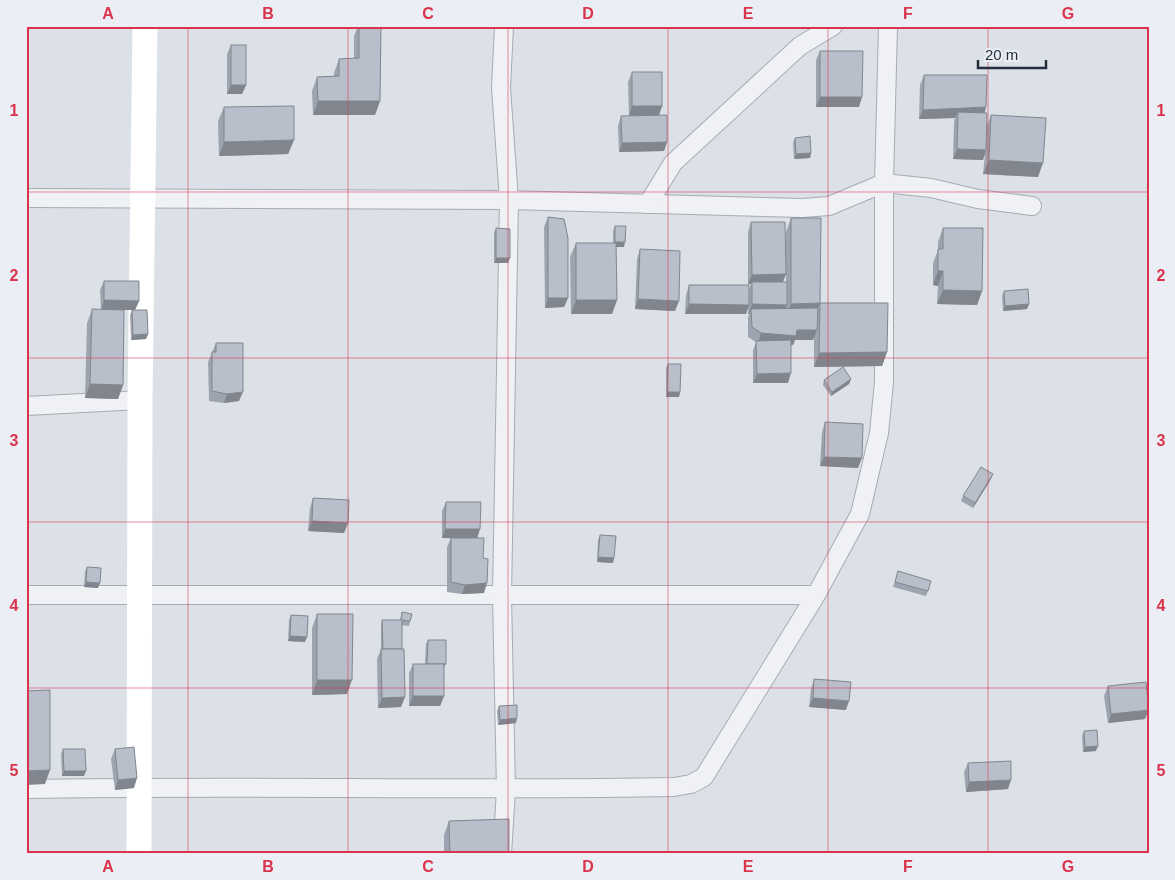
<svg xmlns="http://www.w3.org/2000/svg" width="1175" height="880" viewBox="0 0 1175 880" font-family="Arial,sans-serif">
<style>
.lines{fill:none;stroke-linecap:round;stroke-linejoin:round}
.street-casing{stroke:#a5abb5;stroke-width:20}
.street{stroke:#eff1f5;stroke-width:18}
.secondary{stroke:#fff;stroke-width:25}
.wall{fill:#9ea4af}
.shaded-wall{fill:#81868e}
.building{fill:#b8bfcb;stroke:#81868e}
.grid{fill:none;stroke:#d9344c;stroke-width:1;stroke-opacity:0.55}
.neatline{fill:none;stroke:#d9344c;stroke-width:2}
.grid-label{font-size:16px;text-anchor:middle;font-weight:bold;fill:#d9344c}
</style>
<rect width="100%" height="100%" fill="#dce0e7"/>
<g class="lines">
<defs>
<g id="street">
<polyline points="26,198 509,200 802,208 829,206 884,183 931,188 978,199 1032,206"/>
<polyline points="648,204 673,163 800,46 833,26"/>
<polyline points="26,406 140,400"/>
<polyline points="26,595 816,595"/>
<path d="M26 789C242 785 458 791 674 787L691 784 704 777 816 595 860 514 879 433 884 382V183L888 26"/>
<polyline points="502,854 506,790 502,596 509,200 501,88 504,26"/>
</g>
</defs>
<use href="#street" class="street-casing"/>
<use href="#street" class="street"/>
<polyline class="secondary" points="139,854 140,400 145,26"/>
</g>
<g class="wall">
<polygon points="358,26 381,26 380,101 375,115 313,115 312,91 317,77 334,76 334,73 339,59 354,58 354,36"/>
<polygon points="231,45 246,85 242,94 227,94 227,54"/>
<polygon points="820,51 859,107 816,107 816,60"/>
<polygon points="632,72 662,106 659,115 667,142 664,151 619,152 618,126 621,116 629,116 628,82"/>
<polygon points="924,75 986,107 985,113 986,128 991,115 1038,177 983,174 985,154 983,160 953,159 954,122 955,118 919,119 920,85"/>
<polygon points="224,107 294,140 288,154 219,156 218,121"/>
<polygon points="795,138 811,153 810,158 794,159 793,143"/>
<polygon points="548,217 568,298 564,307 545,308 544,227"/>
<polygon points="791,218 820,303 887,352 882,366 814,367 814,337 813,340 795,340 793,345 791,345 788,383 753,383 753,350 756,342 748,337 748,318 749,314 748,314 748,307 746,314 685,314 686,295 689,285 749,290 751,284 748,284 748,232 751,222 786,274 783,282 786,282 786,232"/>
<polygon points="615,226 624,247 616,247 617,300 612,314 571,314 570,257 576,243 613,243 613,231"/>
<polygon points="496,228 508,263 494,263 494,233"/>
<polygon points="943,228 982,291 977,305 937,304 938,286 933,285 933,263 938,250 938,242"/>
<polygon points="640,249 675,311 635,309 637,259"/>
<polygon points="104,281 139,301 135,310 148,334 146,339 131,340 130,315 132,310 124,310 123,385 118,399 85,398 87,323 92,309 101,309 100,290"/>
<polygon points="1004,291 1029,304 1027,309 1003,311 1002,296"/>
<polygon points="216,343 239,401 224,403 209,401 208,362"/>
<polygon points="668,364 680,392 679,397 666,397 666,368"/>
<polygon points="851,379 849,384 831,396 823,385 824,380"/>
<polygon points="825,422 858,468 820,466 822,432"/>
<polygon points="991,479 973,508 961,501 963,496"/>
<polygon points="313,498 348,523 344,533 308,531 310,508"/>
<polygon points="446,502 477,538 483,558 484,593 462,594 447,592 447,547 451,538 442,538 442,511"/>
<polygon points="600,535 614,558 613,563 597,562 598,540"/>
<polygon points="87,567 98,588 84,587 85,571"/>
<polygon points="898,571 928,591 926,596 893,587"/>
<polygon points="402,612 410,621 409,626 402,625 401,707 378,708 377,659 381,649 381,625 382,620 400,620"/>
<polygon points="317,614 347,694 312,695 312,628"/>
<polygon points="291,615 305,642 288,641 289,620"/>
<polygon points="428,640 446,664 444,668 444,696 440,706 409,706 409,673 413,664 425,664 426,644"/>
<polygon points="814,679 846,710 809,707 811,689"/>
<polygon points="1108,686 1145,719 1108,723 1104,696"/>
<polygon points="499,706 516,723 498,725 497,711"/>
<polygon points="1084,731 1096,751 1083,752 1082,736"/>
<polygon points="63,749 84,776 62,776 61,754"/>
<polygon points="115,749 134,788 115,790 111,759"/>
<polygon points="968,763 1008,789 966,792 964,772"/>
<polygon points="449,821 509,854 444,854 444,835"/>
</g>
<g class="shaded-wall">
<polygon points="231,85 246,85 242,94 227,94"/>
<polygon points="820,97 862,97 859,107 816,107"/>
<polygon points="318,101 380,101 375,115 313,115"/>
<polygon points="632,106 662,106 659,115 629,116"/>
<polygon points="986,107 983,117 958,112 955,118 919,119 923,110"/>
<polygon points="294,140 288,154 219,156 224,142"/>
<polygon points="667,142 664,151 619,152 622,143"/>
<polygon points="957,149 986,150 983,160 953,159"/>
<polygon points="811,153 810,158 794,159 796,154"/>
<polygon points="989,160 1043,163 1038,177 983,174"/>
<polygon points="615,242 625,242 624,247 613,247"/>
<polygon points="496,258 510,258 508,263 494,263"/>
<polygon points="938,271 943,271 938,286 933,285"/>
<polygon points="786,274 782,284 752,282 751,284 748,284 752,275"/>
<polygon points="943,290 982,291 977,305 937,304"/>
<polygon points="548,298 568,298 564,307 545,308"/>
<polygon points="638,299 679,301 675,311 635,309"/>
<polygon points="104,300 139,301 135,310 101,310"/>
<polygon points="576,300 617,300 612,314 571,314"/>
<polygon points="820,303 814,317 786,318 791,304"/>
<polygon points="689,304 749,305 746,314 685,314"/>
<polygon points="752,304 787,305 783,315 751,309 749,314 748,314"/>
<polygon points="1029,304 1027,309 1003,311 1005,306"/>
<polygon points="797,330 817,330 813,340 795,340 793,345 758,343 761,333"/>
<polygon points="148,334 146,339 131,340 133,335"/>
<polygon points="887,352 882,366 814,367 819,353"/>
<polygon points="791,373 788,383 753,383 757,374"/>
<polygon points="851,379 849,384 831,396 832,392"/>
<polygon points="90,384 123,385 118,399 85,398"/>
<polygon points="243,392 239,401 224,403 227,394"/>
<polygon points="667,392 680,392 679,397 666,397"/>
<polygon points="824,457 862,458 858,468 820,466"/>
<polygon points="993,474 991,479 973,508 975,503"/>
<polygon points="312,521 348,523 344,533 308,531"/>
<polygon points="445,529 480,529 477,539 442,538"/>
<polygon points="598,557 614,558 613,563 597,562"/>
<polygon points="86,582 100,583 98,588 84,587"/>
<polygon points="487,583 484,593 462,594 465,585"/>
<polygon points="290,636 307,637 305,642 288,641"/>
<polygon points="317,680 352,680 347,694 312,695"/>
<polygon points="413,696 444,696 440,706 409,706"/>
<polygon points="405,697 401,707 378,708 382,698"/>
<polygon points="813,698 849,701 846,710 809,707"/>
<polygon points="1149,710 1145,719 1108,723 1111,714"/>
<polygon points="517,718 516,723 498,725 500,720"/>
<polygon points="1098,746 1096,751 1083,752 1085,747"/>
<polygon points="50,770 45,784 26,785 26,771"/>
<polygon points="64,771 86,771 84,776 62,776"/>
<polygon points="137,778 134,788 115,790 118,780"/>
<polygon points="1011,780 1008,789 966,792 969,782"/>
</g>
<g class="building">
<polygon points="359,26 381,26 380,101 318,101 317,77 339,76 339,59 359,58"/>
<rect x="231" y="45" width="15" height="40"/>
<polygon points="820,51 863,51 862,97 820,97"/>
<rect x="632" y="72" width="30" height="34"/>
<polygon points="924,75 987,75 986,107 923,110"/>
<polygon points="294,106 294,140 224,142 224,107"/>
<polygon points="958,112 987,113 986,150 957,149"/>
<polygon points="667,115 667,142 622,143 621,116"/>
<polygon points="991,115 1046,118 1043,163 989,160"/>
<polygon points="810,136 811,153 796,154 795,138"/>
<polygon points="548,217 564,219 568,238 568,298 548,298"/>
<polygon points="791,218 821,218 820,303 888,303 887,352 819,353 820,303 791,304"/>
<polygon points="751,222 785,222 786,274 752,275"/>
<polygon points="615,226 626,226 625,242 615,242"/>
<polygon points="496,228 510,229 510,258 496,258"/>
<polygon points="943,228 983,228 982,291 943,290 943,271 938,271 938,249 943,249"/>
<polygon points="576,243 616,243 617,300 576,300"/>
<polygon points="640,249 680,251 679,301 638,299"/>
<polygon points="104,281 139,281 139,301 104,300"/>
<polygon points="752,282 787,282 787,305 752,304"/>
<polygon points="689,285 749,285 749,305 689,304"/>
<polygon points="1028,289 1029,304 1005,306 1004,291"/>
<polygon points="818,308 817,330 797,330 796,336 761,333 752,327 751,309"/>
<polygon points="92,309 124,310 123,385 90,384"/>
<polygon points="132,310 147,310 148,334 133,335"/>
<polygon points="791,340 791,373 757,374 756,341"/>
<polygon points="216,343 243,343 243,392 227,394 212,391 212,352 216,352"/>
<polygon points="668,364 681,364 680,392 667,392"/>
<polygon points="843,367 851,379 832,392 824,380"/>
<polygon points="825,422 863,424 862,458 824,457"/>
<polygon points="981,467 993,474 975,503 963,496"/>
<polygon points="313,498 349,500 348,523 312,521"/>
<polygon points="446,502 481,502 480,529 445,529"/>
<polygon points="600,535 616,536 614,558 598,557"/>
<polygon points="451,538 484,538 483,558 488,559 487,583 465,585 451,582"/>
<polygon points="87,567 101,568 100,583 86,582"/>
<polygon points="898,571 931,581 928,591 895,582"/>
<polygon points="402,612 412,614 410,621 402,620 402,649 383,649 382,620 401,620"/>
<polygon points="317,614 353,614 352,680 317,680"/>
<polygon points="291,615 308,616 307,637 290,636"/>
<polygon points="428,640 446,640 446,664 427,664"/>
<polygon points="381,649 404,649 405,697 382,698"/>
<rect x="413" y="664" width="31" height="32"/>
<polygon points="814,679 851,682 849,701 813,698"/>
<polygon points="1146,682 1149,710 1111,714 1108,686"/>
<polygon points="50,690 50,770 26,771 26,691"/>
<polygon points="517,705 517,718 500,720 499,706"/>
<polygon points="1097,730 1098,746 1085,747 1084,731"/>
<polygon points="134,747 137,778 118,780 115,749"/>
<polygon points="63,749 85,749 86,771 64,771"/>
<polygon points="1011,761 1011,780 969,782 968,763"/>
<polygon points="509,819 509,854 450,854 449,821"/>
</g>
<path class="grid" d="M188 26V854M348 26V854M508 26V854M668 26V854M828 26V854M988 26V854M26 192H1149M26 358H1149M26 522H1149M26 688H1149"/>
<rect width="1175" height="880" fill="none" stroke="#ebeff5" stroke-width="55"/>
<path d="M978 60v8h68v-8" fill="none" stroke="#242e3f" stroke-width="2.5"/>
<text x="985" y="60" font-size="15" fill="#242e3f" stroke="#ebeff5" stroke-width="4" paint-order="stroke">20 m</text>
<rect x="28" y="28" width="1120" height="824" class="neatline"/>
<g class="grid-label">
<text x="108" y="19">A</text>
<text x="268" y="19">B</text>
<text x="428" y="19">C</text>
<text x="588" y="19">D</text>
<text x="748" y="19">E</text>
<text x="908" y="19">F</text>
<text x="1068" y="19">G</text>
<text x="14" y="116">1</text>
<text x="1161" y="116">1</text>
<text x="14" y="281">2</text>
<text x="1161" y="281">2</text>
<text x="14" y="446">3</text>
<text x="1161" y="446">3</text>
<text x="14" y="611">4</text>
<text x="1161" y="611">4</text>
<text x="14" y="776">5</text>
<text x="1161" y="776">5</text>
<text x="108" y="872">A</text>
<text x="268" y="872">B</text>
<text x="428" y="872">C</text>
<text x="588" y="872">D</text>
<text x="748" y="872">E</text>
<text x="908" y="872">F</text>
<text x="1068" y="872">G</text>
</g>
</svg>
